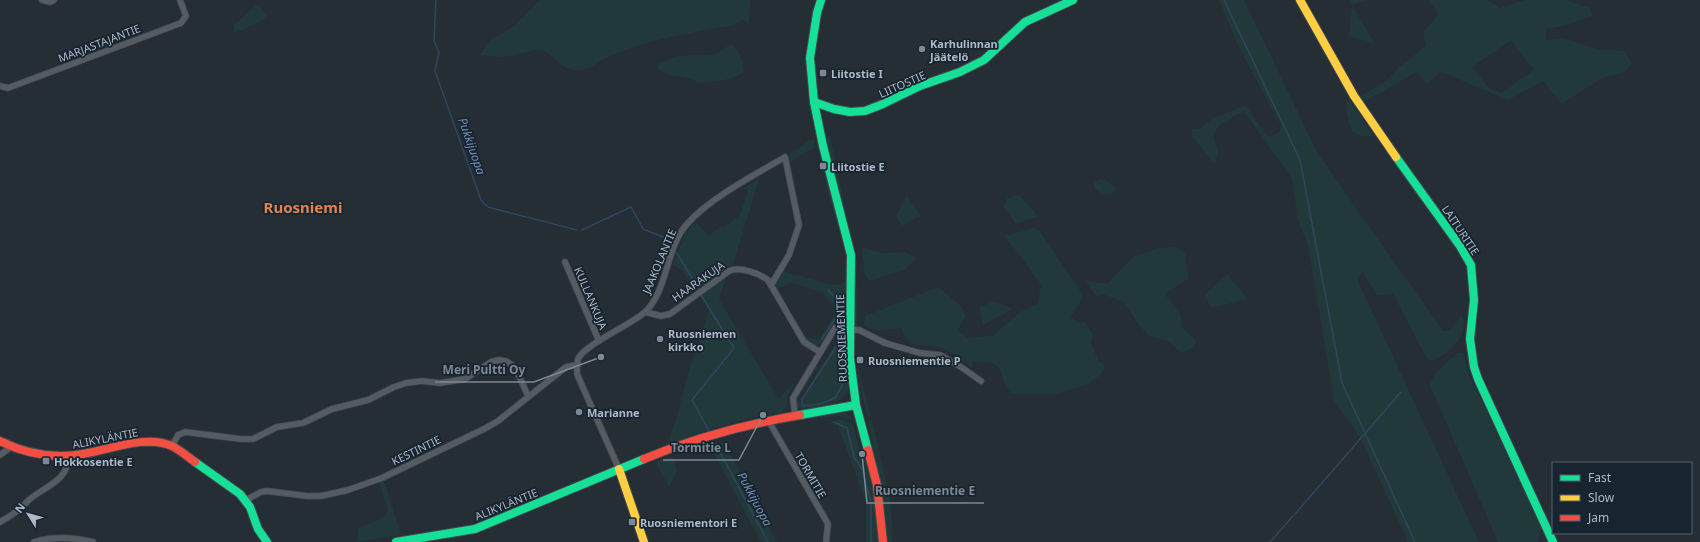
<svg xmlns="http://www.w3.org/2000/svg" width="1700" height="542" viewBox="0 0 1700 542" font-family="'Noto Sans',sans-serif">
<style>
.green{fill:#22393b;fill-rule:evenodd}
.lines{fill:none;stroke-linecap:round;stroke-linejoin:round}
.stream{stroke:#2e465e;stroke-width:1.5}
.street-casing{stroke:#43494f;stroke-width:7}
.fast-casing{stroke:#43494f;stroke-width:10}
.slow-casing{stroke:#43494f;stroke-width:10}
.jam-casing{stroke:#43494f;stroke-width:10}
.street{stroke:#555b63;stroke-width:5.5}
.fast{stroke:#16e098;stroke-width:8}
.slow{stroke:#ffcf43;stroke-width:8}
.jam{stroke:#f24e42;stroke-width:8}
.poi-dot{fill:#7d8895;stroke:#182430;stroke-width:1.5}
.labels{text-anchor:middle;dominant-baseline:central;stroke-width:3.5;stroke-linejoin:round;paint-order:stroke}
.street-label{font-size:11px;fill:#adb9c8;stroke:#182430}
.poi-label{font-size:11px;font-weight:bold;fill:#adb9c8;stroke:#182430;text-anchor:start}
.water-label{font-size:12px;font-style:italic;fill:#7392b3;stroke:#182430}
.district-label{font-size:15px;font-weight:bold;fill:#de8552;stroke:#182430}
.leader{fill:none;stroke:#7d8895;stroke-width:1.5}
.callout-dot{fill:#7d8895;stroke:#182430;stroke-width:1.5}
.callout-label{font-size:12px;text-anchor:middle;font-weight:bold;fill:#7d8895;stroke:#182430;stroke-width:3.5;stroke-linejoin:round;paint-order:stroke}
</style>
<rect width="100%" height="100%" fill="#252d35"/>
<g class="green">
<path d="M540 0H750L749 25 744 20 739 21 734 25C692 33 648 39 608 57 596 63 588 72 573 70 558 68 552 51 540 50 531 49 519 55 510 56 501 58 490 56 480 55L490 40 513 27Z"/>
<path d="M1219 0H1244L1318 154 1443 331H1449L1461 316 1464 319C1466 339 1449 354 1431 361L1426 357 1393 294 1377 296 1362 271 1358 281 1479 542H1408L1361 439 1334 401 1308 246 1298 220 1292 179 1244 111 1219 125 1213 136 1218 151 1215 165 1192 136V128L1199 129 1213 118 1244 106 1247 107 1266 135 1271 137 1280 131 1281 125 1241 52Z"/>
<polygon points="1350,0 1369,0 1352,5 1374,43 1351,37 1349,34 1352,5"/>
<path d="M1429 0H1487L1500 8 1525 0H1566L1590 8 1593 16 1560 27 1546 29V40L1563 38 1598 49 1624 51 1632 63 1625 72 1600 79 1562 104 1543 81 1508 100 1441 72 1426 84 1416 72 1361 104 1358 98 1387 80 1398 68 1426 46 1423 33 1438 14ZM1511 40 1534 70 1502 93 1489 88 1472 67Z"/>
<polygon points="256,5 260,6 267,16 260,22 234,33 234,25"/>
<path d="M731 44C739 49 744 63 744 72 732 81 712 82 698 83 687 73 668 80 658 69L659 64 678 56 717 54Z"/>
<path d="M1350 101 1374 136C1348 139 1348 123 1346 103Z"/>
<path d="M830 136 857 262V328L853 324C855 305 858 285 856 266 852 222 834 180 826 137Z"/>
<polygon points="814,139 815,147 792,161 790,164 789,158 790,154 809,140"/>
<path d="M823 168 843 238 848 263 845 330 848 391C840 406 818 407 803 410L796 405V399L817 366 818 367 798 398 799 401 801 400 838 340 837 321 821 343C813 348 808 343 804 336L819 340 835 314 836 309 822 293 791 282 777 290 774 286 783 271 795 276 798 275 824 283 839 285 845 281 846 256 822 169Z"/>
<polygon points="759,179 733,264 695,291 683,271 673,265 685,234 696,222 708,236 722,226 724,227 740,215 748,191 743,188"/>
<polygon points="1101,179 1109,182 1115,187 1115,191 1111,194 1102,194 1095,188 1094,182"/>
<polygon points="907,195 922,218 917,217 902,226 896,216"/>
<polygon points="1019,195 1038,216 1016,224 1004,207 1007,198"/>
<path d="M1033 228 1039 230 1084 296 1070 318 1085 323 1093 334 1091 343 1099 362 1105 364 1102 374 1086 385 1055 394H1012C993 376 1014 360 972 362L973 368C962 361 950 350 938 347 919 343 909 351 901 328L877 331 864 326 865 316 938 287 959 304 966 315 958 330 967 338 993 335 1022 311 1038 304 1040 289 1043 287 1005 236Z"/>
<polygon points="862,247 882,253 906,252 916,259 904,270 869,281 864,272"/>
<polygon points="1176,247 1185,253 1188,279 1165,294 1181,316 1181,326 1197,341 1194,347 1182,353 1169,342 1149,336 1139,325 1123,301 1101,294 1097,297 1085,281 1107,284 1134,257 1158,248"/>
<polygon points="1227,274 1248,299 1212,308 1204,296"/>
<polygon points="726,277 719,299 778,398 795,382 787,397 786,409 781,413 762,415 715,428 667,444 676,419 689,370 709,312 699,295"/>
<polygon points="993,301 1013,309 983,325 979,308"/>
<path d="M1458 353H1463L1465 356 1468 372 1541 527 1538 542H1498L1430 385C1434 370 1446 363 1458 353Z"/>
<polygon points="858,370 859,370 871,416 867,417 859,382"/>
<polygon points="836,413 846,413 854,420 838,416 802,420 802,418"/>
<path d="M840 419 853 424 862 459 864 458C877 483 878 515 880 542H866V502L838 426 829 423Z"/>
<polygon points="872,420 890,498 893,542 888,542 884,502 868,421"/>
<polygon points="724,442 777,542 761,542 710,446"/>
<polygon points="673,457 677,471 669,487 655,461"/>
<polygon points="384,481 401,535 357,542 358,528 383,518 388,510 379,483"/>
</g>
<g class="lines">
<g class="stream">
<polyline points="436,0 434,41 439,52 435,71 481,200 488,207 577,230"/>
<polyline points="1224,0 1300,160 1342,383 1415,542"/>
<polyline points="582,230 631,207 643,229 671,240"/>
<polyline points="676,252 698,288"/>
<polyline points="828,290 843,306 842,386 835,398 820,404 802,406 802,399 842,338"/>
<polyline points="701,295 734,348 692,400 709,431"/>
<polyline points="821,340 843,307"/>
<polyline points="834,422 847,428 854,457 862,469 871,502 871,542"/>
<polyline points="715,443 768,542"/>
<polyline points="1295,514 1401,392"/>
<polyline points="1270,542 1293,516"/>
</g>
<defs>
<g id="street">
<polyline points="42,0 50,2 54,0"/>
<polyline points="0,86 8,88 181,23 186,16 180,0"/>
<polyline points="565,262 599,341"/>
<path d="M645 312 661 316 670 314 729 271C740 266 758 273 768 280L804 342 820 352"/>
<polyline points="850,330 859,330 885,343 920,353 940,355 961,367 981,381"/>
<polyline points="795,415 793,398 835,328"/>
<polyline points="768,420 828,524 826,542"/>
<polyline points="172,446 178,435 185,432 241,439 253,439 277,427 303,423 332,409 368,400 394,387 406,383 422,381 440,383 465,379 491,362 499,360 506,361 512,365 520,378 528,396"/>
<polyline points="0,455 11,447"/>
<path d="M619 469 577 374C577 369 577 364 578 359 585 344 631 325 645 312 669 289 665 247 688 223 710 198 756 174 785 157L799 225 789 255 771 285"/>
<polyline points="246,500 261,492 267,491 307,496 321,496 348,490 382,478 484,429 498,421 566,367 577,365"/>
<path d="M0 522C7 518 14 514 21 508 25 504 29 499 34 496 49 485 70 478 68 455"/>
<path d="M34 542C54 536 72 537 93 542"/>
</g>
<g id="fast">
<polyline points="821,0 817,13 810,58 814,102 823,146 851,255 850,358 856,405 868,450"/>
<polyline points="814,102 834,109 850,112 865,111 883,104 920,86 960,72 984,60 1025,22 1073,0"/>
<polyline points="1396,157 1460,246 1471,265 1474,300 1470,339 1474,367 1478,379 1553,542"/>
<polyline points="800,415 856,405"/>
<polyline points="195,462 240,494 250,507 258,529 267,542"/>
<polyline points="396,542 475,529 644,459"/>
</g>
<g id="slow">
<polyline points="1300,0 1354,96 1396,157"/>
<polyline points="619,469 644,542"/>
</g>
<g id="jam">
<path d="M0 441C26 454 54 459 83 454 109 450 146 434 172 446 180 450 188 457 195 462"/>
<polyline points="868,450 877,485 883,542"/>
<path d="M644 459C694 438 747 424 800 415"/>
</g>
</defs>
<use href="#street" class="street-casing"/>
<use href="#fast" class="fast-casing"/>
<use href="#slow" class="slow-casing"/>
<use href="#jam" class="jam-casing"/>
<use href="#street" class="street"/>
<use href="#fast" class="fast"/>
<use href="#slow" class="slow"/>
<use href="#jam" class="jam"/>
</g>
<g class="poi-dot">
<circle cx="922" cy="49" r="4"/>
<rect x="819" y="69" width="8" height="8" rx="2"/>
<rect x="819" y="162" width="8" height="8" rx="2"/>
<circle cx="660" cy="339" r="4"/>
<rect x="856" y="356" width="8" height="8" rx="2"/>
<circle cx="579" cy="412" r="4"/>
<rect x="42" y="457" width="8" height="8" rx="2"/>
<rect x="628" y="518" width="8" height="8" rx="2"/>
</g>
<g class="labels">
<g class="street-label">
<text transform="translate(99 43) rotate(-21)">MARJASTAJANTIE</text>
<text transform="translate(902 84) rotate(-24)">LIITOSTIE</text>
<text transform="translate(1461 230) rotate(56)">LAITURITIE</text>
<text transform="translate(659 261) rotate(-67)">JAAKOLANTIE</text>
<text transform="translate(698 281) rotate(-35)">HAARAKUJA</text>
<text transform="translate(591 298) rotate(67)">KULLANKUJA</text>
<text transform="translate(841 338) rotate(-92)">RUOSNIEMENTIE</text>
<text transform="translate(105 438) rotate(-11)">ALIKYLÄNTIE</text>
<text transform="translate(416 450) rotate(-26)">KESTINTIE</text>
<text transform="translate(811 475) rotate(60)">TORMITIE</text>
<text transform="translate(506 504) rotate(-22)">ALIKYLÄNTIE</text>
</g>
<g class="poi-label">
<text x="930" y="43">Karhulinnan<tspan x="930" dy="13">Jäätelö</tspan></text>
<text x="831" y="73">Liitostie I</text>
<text x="831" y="166">Liitostie E</text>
<text x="668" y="333">Ruosniemen<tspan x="668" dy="13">kirkko</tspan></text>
<text x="868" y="360">Ruosniementie P</text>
<text x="587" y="412">Marianne</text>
<text x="54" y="461">Hokkosentie E</text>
<text x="640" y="522">Ruosniementori E</text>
</g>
<g class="water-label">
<text transform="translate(472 146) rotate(71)">Pukkijuopa</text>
<text transform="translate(755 499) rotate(62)">Pukkijuopa</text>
</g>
<g class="district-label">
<text x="303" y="207">Ruosniemi</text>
</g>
</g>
<path class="leader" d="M601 357L534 382H435M763 415L739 460H663M862 454L867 503H984"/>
<g class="callout-dot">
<circle cx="601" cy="357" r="4"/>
<circle cx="763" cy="415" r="4"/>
<circle cx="862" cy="454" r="4"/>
</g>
<g class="callout-label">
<text x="484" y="374">Meri Pultti Oy</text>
<text x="701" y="452">Tormitie L</text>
<text x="925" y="495">Ruosniementie E</text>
</g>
<rect x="1552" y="462" width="140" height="72" fill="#182430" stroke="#54606d"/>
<rect x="1560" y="475" width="20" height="6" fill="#16e098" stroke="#54606d"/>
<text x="1588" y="482" font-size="12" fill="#adb9c8">Fast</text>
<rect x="1560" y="495" width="20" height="6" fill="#ffcf43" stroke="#54606d"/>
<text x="1588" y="502" font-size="12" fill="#adb9c8">Slow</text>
<rect x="1560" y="515" width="20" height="6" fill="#f24e42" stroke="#54606d"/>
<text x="1588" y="522" font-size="12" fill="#adb9c8">Jam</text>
<g transform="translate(28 514) rotate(307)" stroke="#182430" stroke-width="3" paint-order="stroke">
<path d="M0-3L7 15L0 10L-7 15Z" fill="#adb9c8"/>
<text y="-6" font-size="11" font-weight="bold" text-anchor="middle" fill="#adb9c8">N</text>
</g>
</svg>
